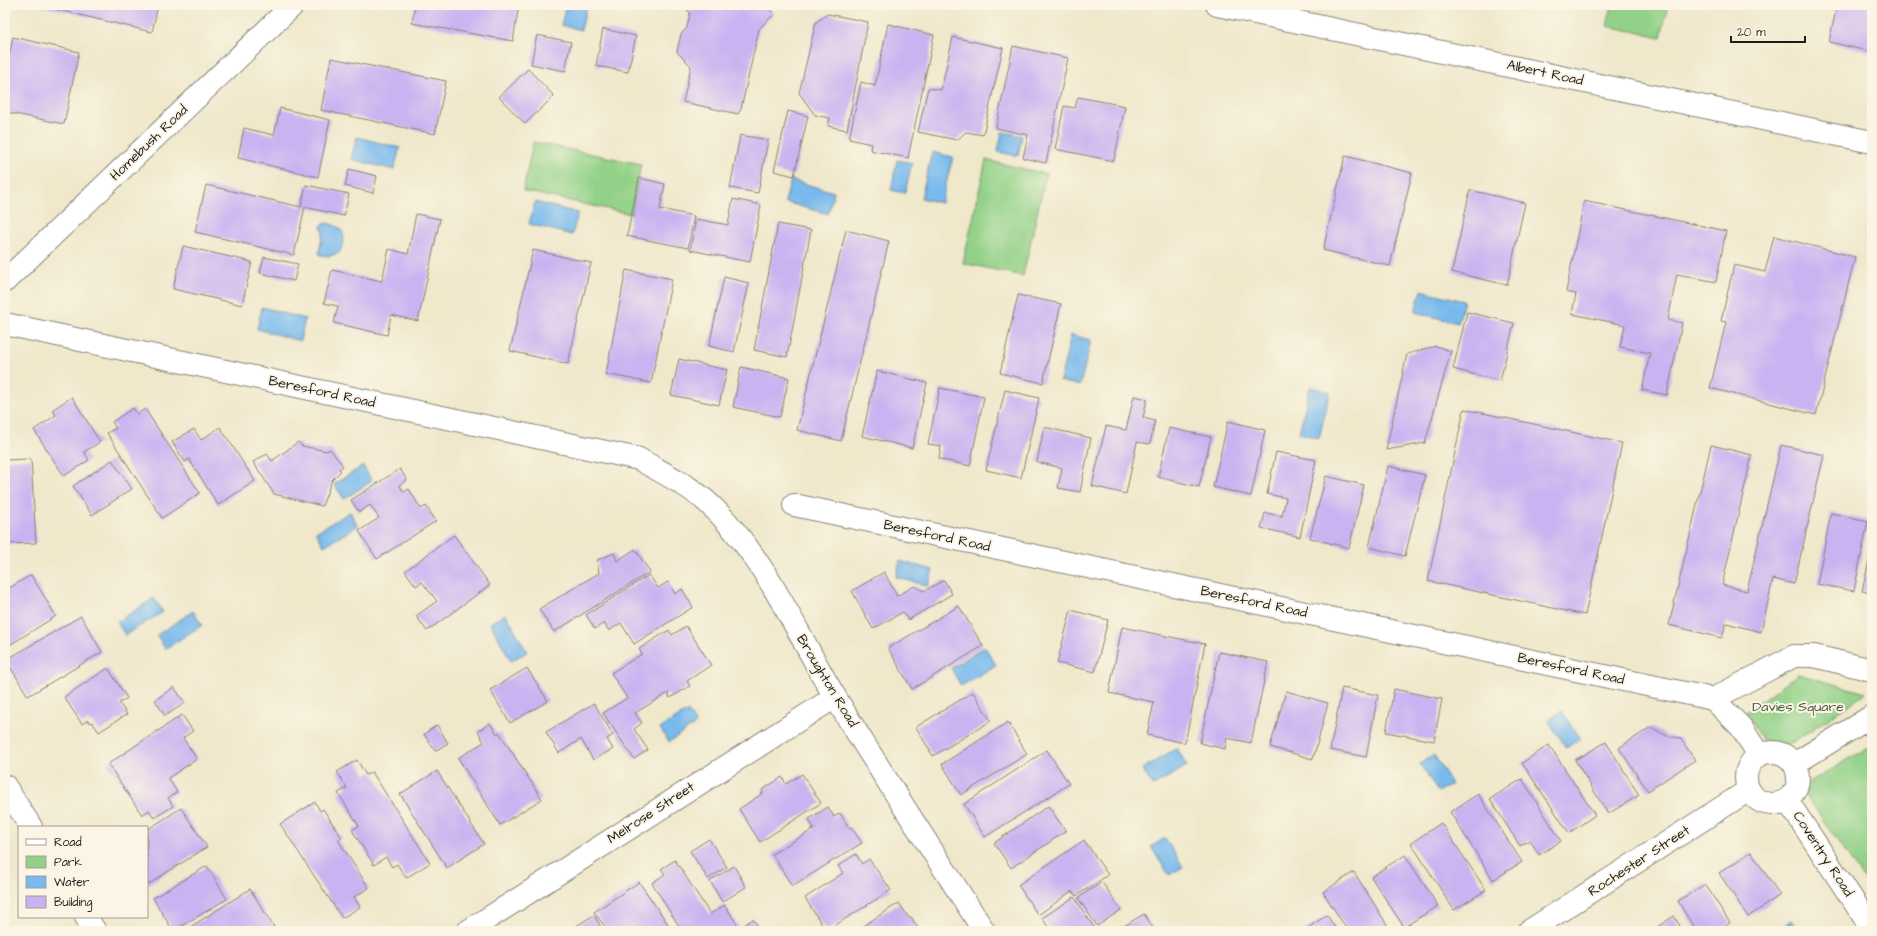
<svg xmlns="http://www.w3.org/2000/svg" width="1877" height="936" viewBox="0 0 1877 936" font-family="'Architects Daughter',sans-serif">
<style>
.green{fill:#92d187;stroke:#577652}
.water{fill:#78baed;stroke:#4a6b84}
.building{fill:#cab3f1}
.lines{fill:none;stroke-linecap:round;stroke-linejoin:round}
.minor-casing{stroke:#868274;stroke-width:24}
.secondary-casing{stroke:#868274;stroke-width:24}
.minor{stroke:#fff;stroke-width:22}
.secondary{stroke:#fff;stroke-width:22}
.labels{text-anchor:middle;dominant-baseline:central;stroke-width:4;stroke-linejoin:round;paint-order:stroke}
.street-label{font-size:14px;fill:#1c1c1c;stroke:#fcf5e5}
.park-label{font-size:14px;fill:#455b41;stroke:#fcf5e5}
</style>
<rect width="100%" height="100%" fill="#fcf5e5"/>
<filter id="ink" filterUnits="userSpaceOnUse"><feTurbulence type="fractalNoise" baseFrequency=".025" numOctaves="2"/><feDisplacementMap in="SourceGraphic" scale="8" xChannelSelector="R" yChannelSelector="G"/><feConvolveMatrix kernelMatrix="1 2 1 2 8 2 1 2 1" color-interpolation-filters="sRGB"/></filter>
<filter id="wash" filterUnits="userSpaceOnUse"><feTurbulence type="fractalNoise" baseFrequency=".012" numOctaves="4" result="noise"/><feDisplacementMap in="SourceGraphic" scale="16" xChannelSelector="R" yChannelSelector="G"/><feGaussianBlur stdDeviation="0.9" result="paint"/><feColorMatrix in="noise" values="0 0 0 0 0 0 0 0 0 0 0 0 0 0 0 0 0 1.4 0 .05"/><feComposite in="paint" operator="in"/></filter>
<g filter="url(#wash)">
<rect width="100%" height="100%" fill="#efe8cb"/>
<g class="green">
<polygon points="1612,5 1668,5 1661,37 1607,26"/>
<polygon points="533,142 641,164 631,214 523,191"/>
<polygon points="986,160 1046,174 1023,276 963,263"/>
<polygon points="1798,674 1866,693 1772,756 1746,712"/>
<polygon points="1872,745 1872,891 1801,788"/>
</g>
<g class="water">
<polygon points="566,5 587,5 581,30 561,25"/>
<polygon points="1002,132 1022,136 1018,156 998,152"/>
<polygon points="357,137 400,148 394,170 351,159"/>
<polygon points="932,152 953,157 941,203 921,198"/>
<polygon points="897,160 912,163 905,193 891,190"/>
<polygon points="791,180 834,192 828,214 785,202"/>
<polygon points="535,202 578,213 572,235 529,224"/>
<path d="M326 223C345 227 348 236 339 253L330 256 320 255 319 252 323 233 321 226Z"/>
<polygon points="1421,290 1464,301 1458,323 1415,312"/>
<polygon points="262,307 305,319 300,341 257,329"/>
<polygon points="1071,335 1091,340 1080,386 1060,381"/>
<polygon points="1310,387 1330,392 1319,438 1299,433"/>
<polygon points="363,466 372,481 344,499 334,484"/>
<polygon points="350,512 358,526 324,546 316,532"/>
<polygon points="900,561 933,570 928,586 896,577"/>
<polygon points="154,598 163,612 125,635 117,622"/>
<polygon points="193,611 202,625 165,649 157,635"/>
<polygon points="506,614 527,652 511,661 490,623"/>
<polygon points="985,647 996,665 961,686 951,668"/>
<polygon points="688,711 696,724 669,742 660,728"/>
<polygon points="1562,711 1580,739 1566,748 1548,720"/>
<polygon points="1177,748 1187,766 1153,786 1142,769"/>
<polygon points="1434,755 1452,784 1438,792 1420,764"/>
<polygon points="1165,838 1183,867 1169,875 1151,847"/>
<polygon points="1792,920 1799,931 1773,931"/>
</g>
<g id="blocks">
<g class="building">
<polygon points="37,5 158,5 152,32"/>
<polygon points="415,5 519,5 513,41 412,23"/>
<polygon points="683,5 766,5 774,14 759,29 741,109 738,114 683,102 691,66 677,52 681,34 687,28 690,13"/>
<polygon points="1837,5 1872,5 1872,52 1829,42"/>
<polygon points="828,14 868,22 847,130 828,126 830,118 815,115 799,93 816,22"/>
<polygon points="888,24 934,35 908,158 870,150 871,144 849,139 861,82 875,86"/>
<polygon points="603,29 636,36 628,72 596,66"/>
<polygon points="537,35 571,42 565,71 531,64"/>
<polygon points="13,37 79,52 64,124 5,112 5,77"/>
<polygon points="953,37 1003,48 983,135 966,132 957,140 918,132 928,88 941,90"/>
<polygon points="1013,46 1068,58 1046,163 1023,158 1028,135 996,128"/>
<polygon points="331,58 446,81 435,134 321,110"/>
<polygon points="528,69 554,96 525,124 499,97"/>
<polygon points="1078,97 1125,106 1114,161 1055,149 1064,106 1075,108"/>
<polygon points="280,108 330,120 318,177 238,158 244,128 274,135"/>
<polygon points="788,111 808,116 794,176 774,171"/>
<polygon points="740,135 768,140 758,193 730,188"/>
<polygon points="1345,156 1412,173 1390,266 1323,250"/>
<polygon points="349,169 377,176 373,193 345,186"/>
<polygon points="639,178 665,184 660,209 694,216 688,248 627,236"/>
<polygon points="206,185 301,207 306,185 349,194 344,216 305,207 294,255 195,232"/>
<polygon points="1470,190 1525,203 1507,285 1452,272"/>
<polygon points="733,199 761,205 750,262 690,250 696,219 728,225"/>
<polygon points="1584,201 1726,231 1716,282 1677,274 1668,320 1682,323 1667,395 1642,390 1650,353 1620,347 1625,325 1572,314 1576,294 1566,292"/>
<polygon points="416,214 440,219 418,321 391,315 387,335 334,323 338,306 324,303 332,270 382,281 389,249 408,254"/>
<polygon points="778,224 811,230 787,357 754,350"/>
<polygon points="846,230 889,241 841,441 797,430"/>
<polygon points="1774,236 1855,257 1816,415 1710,388 1726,322 1721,321 1734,265 1765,272"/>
<polygon points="183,246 252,262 242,305 173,289"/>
<polygon points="533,250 591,263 568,364 510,351"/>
<polygon points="264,257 298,264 294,281 260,273"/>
<polygon points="626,270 672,279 651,383 606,374"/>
<polygon points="724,277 749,283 734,352 709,346"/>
<polygon points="1018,295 1061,304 1043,383 1000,373"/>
<polygon points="1467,312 1514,323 1500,381 1453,369"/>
<polygon points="1436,346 1451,351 1425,443 1386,450 1407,354"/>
<polygon points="679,359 727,370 719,405 671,395"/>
<polygon points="741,367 789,378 780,417 733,407"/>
<polygon points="877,371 927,383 912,448 862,436"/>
<polygon points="940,388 984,397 970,466 939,459 941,446 928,444"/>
<polygon points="1005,390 1039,398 1021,478 986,470"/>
<polygon points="1134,396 1147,399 1143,418 1155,421 1150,444 1137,442 1126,494 1092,486 1106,426 1126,430"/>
<polygon points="72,397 100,442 84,452 89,460 64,476 34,430 56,415 52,410"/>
<polygon points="133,408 137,414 145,409 200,493 162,518 107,433 116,428 112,422"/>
<polygon points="1464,409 1622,443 1585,615 1428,581"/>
<polygon points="1228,421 1265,430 1251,496 1213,487"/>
<polygon points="220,427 255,481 218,505 189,459 185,462 172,442 194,429 201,440"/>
<polygon points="1044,427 1091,438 1080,492 1058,488 1062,468 1037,462"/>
<polygon points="1169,428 1211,437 1199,487 1158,477"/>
<polygon points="298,442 302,446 327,451 330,449 343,466 339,469 341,471 332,480 322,506 274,494 253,462 267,454 272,461"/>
<polygon points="1711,445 1752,455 1722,585 1747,591 1781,445 1824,455 1794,584 1773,579 1761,632 1726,623 1722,638 1669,625"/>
<polygon points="1276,452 1316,460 1300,537 1261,528 1265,513 1282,516 1286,498 1267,494"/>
<polygon points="31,459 36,543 5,544 5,460"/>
<polygon points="112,460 132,489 92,515 73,486"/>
<polygon points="1388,466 1425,475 1405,556 1369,547"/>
<polygon points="400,469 407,480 399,485 404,492 409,489 421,509 426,506 436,521 377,559 359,531 379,518 370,505 359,512 351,500"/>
<polygon points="1326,476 1364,485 1349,548 1310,538"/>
<polygon points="1831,513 1868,521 1854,591 1817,584"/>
<polygon points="454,535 490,585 427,631 416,616 437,601 422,582 416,586 405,571"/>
<polygon points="1872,548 1872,593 1862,591"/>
<polygon points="635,549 650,572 554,632 539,609 599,573 597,560 614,553 617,561"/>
<polygon points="884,572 897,596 914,586 924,591 944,580 952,594 908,620 903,612 873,629 852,591"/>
<polygon points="31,575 56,616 5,648 5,588 6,590"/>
<polygon points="649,575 658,588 668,582 675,594 682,589 693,607 634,644 621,623 609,631 604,623 595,629 586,615"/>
<polygon points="959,606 983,646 912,689 888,648"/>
<polygon points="1071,610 1108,620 1095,672 1057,663"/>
<polygon points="81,616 102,652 28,696 6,660"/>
<polygon points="686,626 711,665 687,681 690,686 670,698 668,693 635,713 642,723 634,729 648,750 634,759 603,713 627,698 611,673 642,654 639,649 669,630 672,635"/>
<polygon points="1122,627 1205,644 1185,743 1147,735 1154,702 1109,693"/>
<polygon points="1219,652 1268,662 1251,743 1227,738 1225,749 1200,743"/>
<polygon points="108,668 127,698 119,703 127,714 99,732 92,722 90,723 88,720 82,724 64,697"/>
<polygon points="527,668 548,701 510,723 490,690"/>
<polygon points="174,687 185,703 165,716 155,700"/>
<polygon points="1342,688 1378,695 1366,757 1330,750"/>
<polygon points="1394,689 1442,699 1434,741 1386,732"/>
<polygon points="1286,691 1328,703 1313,759 1270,747"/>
<polygon points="973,692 991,721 933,756 916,727"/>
<polygon points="594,703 613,735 607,739 613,749 593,760 581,739 559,753 546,732"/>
<polygon points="182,715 193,731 183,738 197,759 168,778 177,792 168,798 173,806 154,818 149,810 142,815 108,764"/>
<polygon points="1008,722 1027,754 961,795 942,764"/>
<polygon points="490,723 497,734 499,732 542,799 500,825 458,758 484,742 478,731"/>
<polygon points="437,725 448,743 435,751 424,734"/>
<polygon points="1651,727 1667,736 1680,738 1695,760 1648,791 1619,748"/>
<polygon points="1606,742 1639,795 1608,814 1575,760"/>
<polygon points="1549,745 1595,815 1569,833 1522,763"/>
<polygon points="1047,750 1069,784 985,837 964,804"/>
<polygon points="357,760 366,775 372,772 430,863 406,878 397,864 392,867 386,857 374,865 352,830 359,826 338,793 347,788 337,772"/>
<polygon points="437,771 484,844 447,868 400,794"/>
<polygon points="802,774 821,803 760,842 739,809 763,793 762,790 782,777 786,784"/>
<polygon points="1522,779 1561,841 1539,855 1530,840 1520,846 1490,799"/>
<polygon points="1478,794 1522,862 1493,880 1450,812"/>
<polygon points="315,802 320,811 323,809 342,838 338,840 369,888 354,897 360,907 342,918 280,824"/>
<polygon points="1048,806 1066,831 1011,868 994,843"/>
<polygon points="828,807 834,817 840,813 849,828 851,827 862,843 792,886 772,854 814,829 809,819"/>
<polygon points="181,808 207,847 147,885 147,830"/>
<polygon points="1441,823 1486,890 1454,910 1411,843"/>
<polygon points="709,839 727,867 708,879 690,851"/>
<polygon points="1084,840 1108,875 1076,896 1072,891 1038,915 1018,885"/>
<polygon points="1751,852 1780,895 1748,917 1719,873"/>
<polygon points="856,854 862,864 869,859 891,890 826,931 805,898 843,873 838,866"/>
<polygon points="1405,855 1438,906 1404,927 1371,877"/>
<polygon points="675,860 710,914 725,905 741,931 682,931 652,883 665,874 661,869"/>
<polygon points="207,866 227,899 173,931 153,898"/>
<polygon points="734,866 746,887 722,902 710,881"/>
<polygon points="1354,872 1391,931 1348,931 1323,892"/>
<polygon points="639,882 668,924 658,931 608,931 594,912"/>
<polygon points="1102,882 1121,910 1097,926 1078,898"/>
<polygon points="1705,884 1730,923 1717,931 1696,931 1678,901"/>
<polygon points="250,889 274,927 267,931 184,931"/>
<polygon points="1074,897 1095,929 1092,931 1051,931 1042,918"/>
<polygon points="899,903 909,918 911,917 920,931 855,931"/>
<polygon points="1144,914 1155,931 1116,931"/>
<polygon points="594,915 603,931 568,931"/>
<polygon points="1327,915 1337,931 1303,931"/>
<polygon points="1674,916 1683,931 1651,931"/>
<polygon points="753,919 760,929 756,931 746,931 743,926"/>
<polygon points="838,927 841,931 832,931"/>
</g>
</g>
</g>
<g filter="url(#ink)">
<use href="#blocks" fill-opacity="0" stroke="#868274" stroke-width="1"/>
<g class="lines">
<defs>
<g id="minor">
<polyline points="1217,5 1872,142"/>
<polyline points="794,505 1713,699 1741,727 1759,755"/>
<polyline points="1713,699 1794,656 1814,656 1872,670"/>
<circle cx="1772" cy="778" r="26"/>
<polyline points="1794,764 1872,716"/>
<polyline points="5,786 31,827"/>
<polyline points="1787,800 1872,929"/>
<polyline points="86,917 95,931"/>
<polyline points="468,931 835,697"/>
<polyline points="1529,931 1749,790"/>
</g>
<g id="secondary">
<polyline points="5,281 293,5"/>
<path d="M5 324 639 459C661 472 687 484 706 501 763 552 796 632 835 697 883 776 934 853 984 931"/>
</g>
</defs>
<use href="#minor" class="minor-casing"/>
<use href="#secondary" class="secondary-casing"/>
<use href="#minor" class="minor"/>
<use href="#secondary" class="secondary"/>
</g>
</g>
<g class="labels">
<g class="street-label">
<text transform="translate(1545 73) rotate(12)">Albert Road</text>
<text transform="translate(149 143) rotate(-44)">Homebush Road</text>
<text transform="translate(322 392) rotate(12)">Beresford Road</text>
<text transform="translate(937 536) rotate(12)">Beresford Road</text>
<text transform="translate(1254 602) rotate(12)">Beresford Road</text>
<text transform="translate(1571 669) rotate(12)">Beresford Road</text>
<text transform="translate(827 681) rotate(59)">Broughton Road</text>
<text transform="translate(651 813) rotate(-33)">Melrose Street</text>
<text transform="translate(1823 854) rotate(57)">Coventry Road</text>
<text transform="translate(1639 861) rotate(-33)">Rochester Street</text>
</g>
<g class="park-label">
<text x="1798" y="707">Davies Square</text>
</g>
</g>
<rect width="1877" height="936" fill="none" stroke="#fcf5e5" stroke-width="20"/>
<rect x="18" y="826" width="130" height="92" fill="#fcf5e5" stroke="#a29e95"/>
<rect x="26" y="839" width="20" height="6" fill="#ffffff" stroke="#a29e95"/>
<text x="54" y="846" font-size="12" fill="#1c1c1c">Road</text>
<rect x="26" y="856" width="20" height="12" fill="#92d187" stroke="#a29e95"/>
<text x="54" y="866" font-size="12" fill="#1c1c1c">Park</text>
<rect x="26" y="876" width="20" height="12" fill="#78baed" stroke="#a29e95"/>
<text x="54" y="886" font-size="12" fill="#1c1c1c">Water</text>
<rect x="26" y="896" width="20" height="12" fill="#cab3f1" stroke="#a29e95"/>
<text x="54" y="906" font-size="12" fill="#1c1c1c">Building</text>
<path d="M1731 36v6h74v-6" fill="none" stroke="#1c1c1c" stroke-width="2"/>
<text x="1737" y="36" font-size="12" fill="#1c1c1c" stroke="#fcf5e5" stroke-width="3" paint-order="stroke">20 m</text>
</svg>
